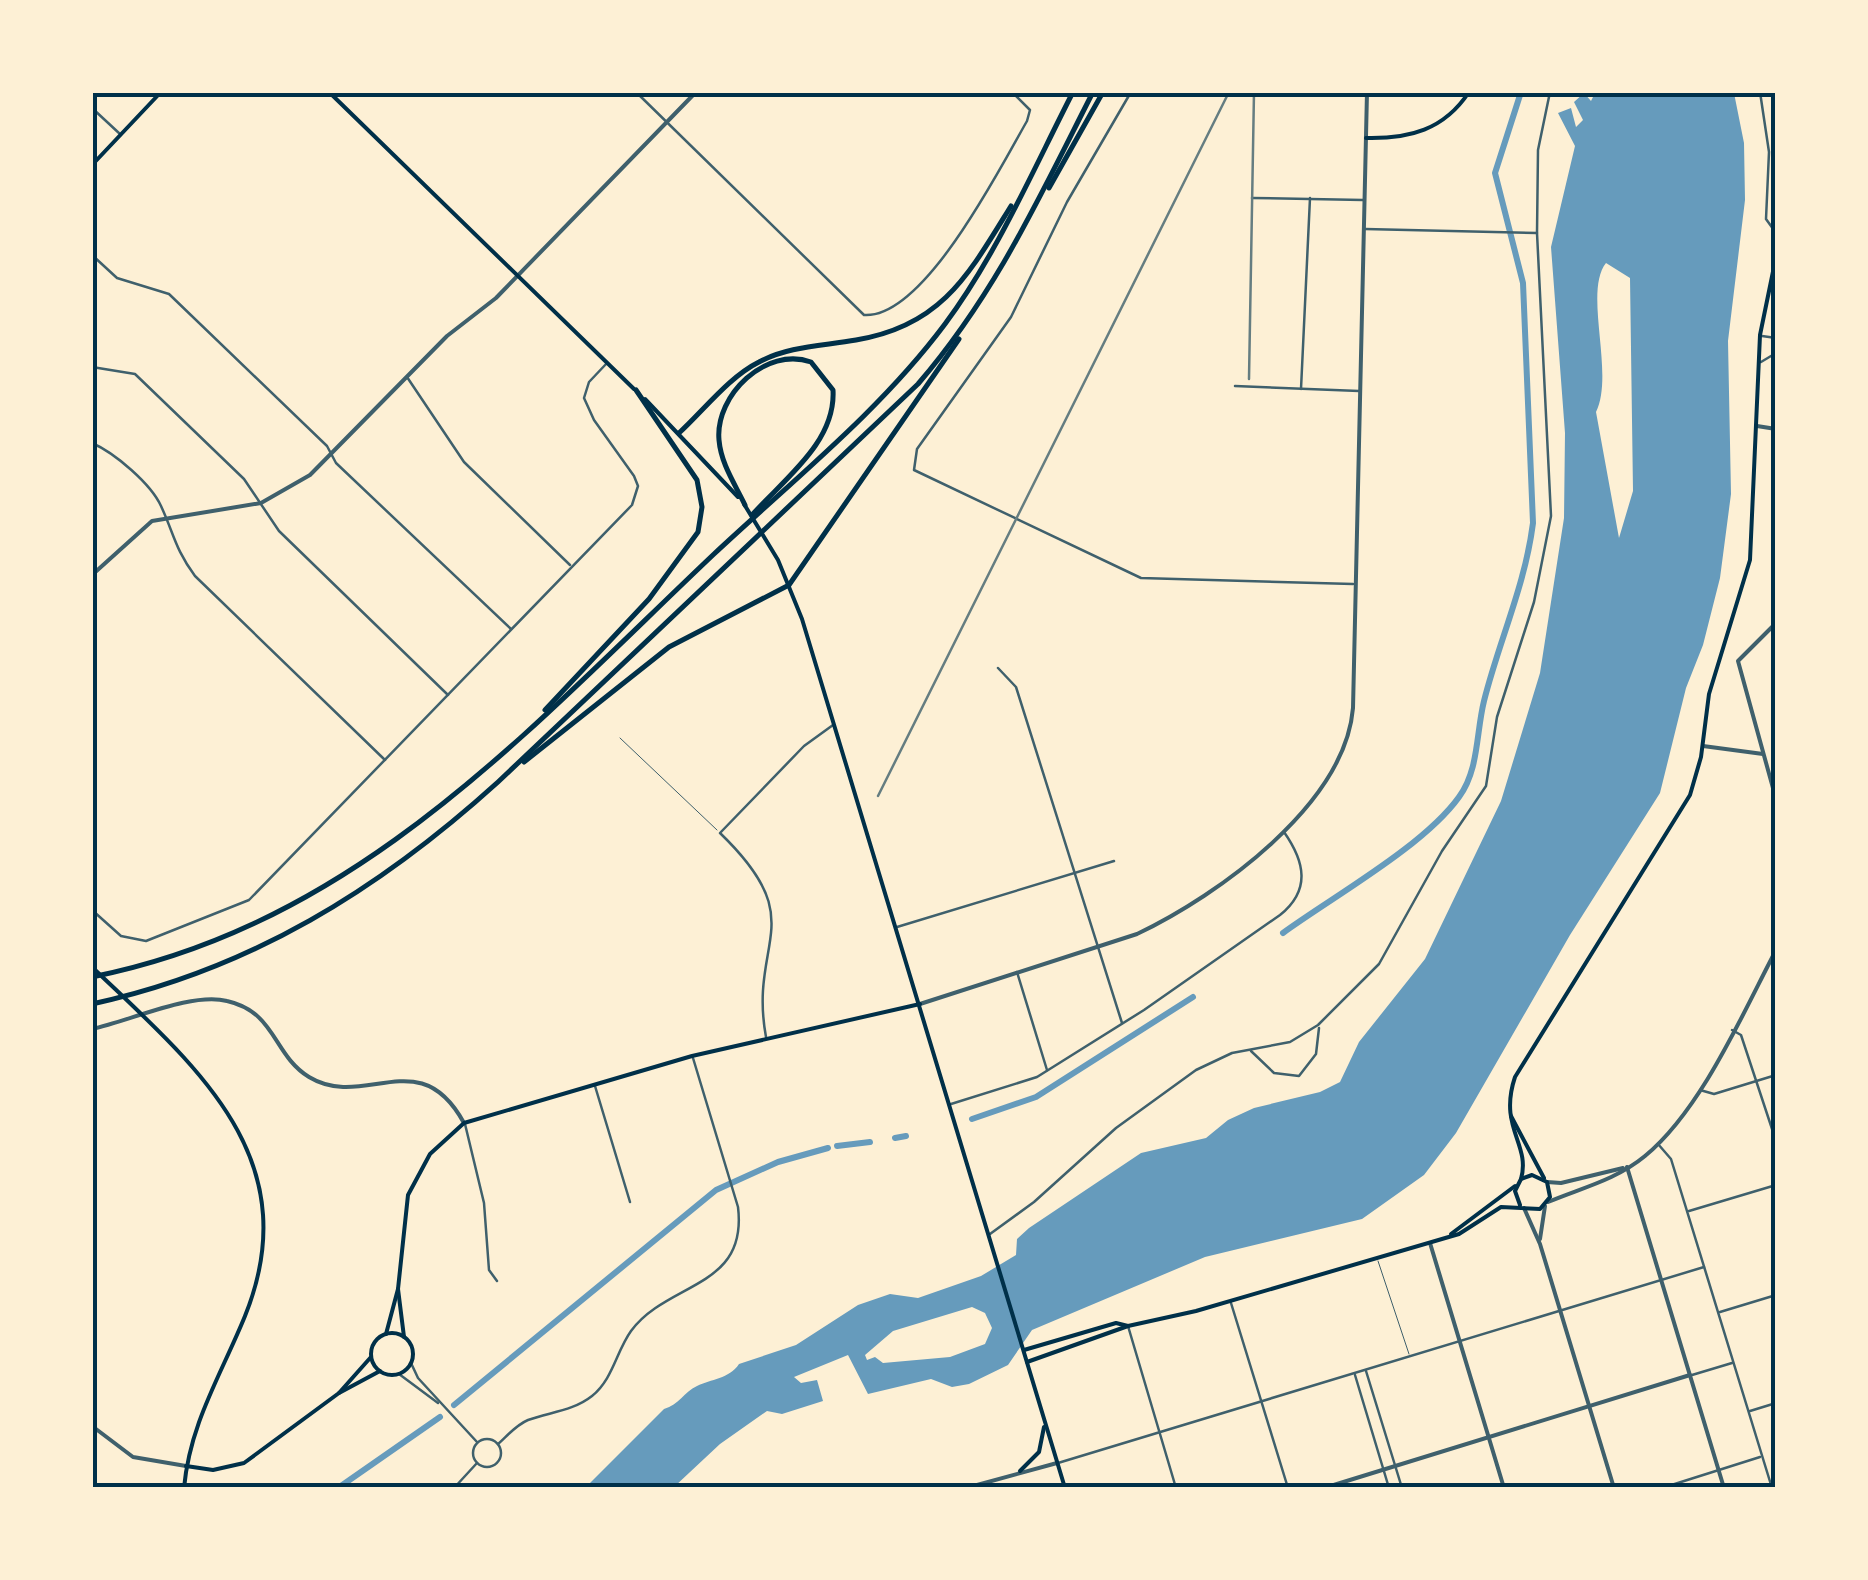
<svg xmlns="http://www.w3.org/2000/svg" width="1868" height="1580" viewBox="0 0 1868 1580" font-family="Quicksand,sans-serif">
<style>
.water{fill:#669bbc;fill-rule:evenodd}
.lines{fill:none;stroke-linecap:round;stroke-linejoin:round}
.canal{stroke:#669bbc;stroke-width:6}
.service{stroke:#3f606c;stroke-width:1}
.minor{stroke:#3f606c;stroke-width:2.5}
.tertiary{stroke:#3f606c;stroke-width:4}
.secondary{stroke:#003049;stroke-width:4}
.primary{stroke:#003049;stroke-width:4}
.trunk{stroke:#003049;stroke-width:4}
.motorway{stroke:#003049;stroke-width:5}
.rail{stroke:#657d81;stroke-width:2.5}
.neatline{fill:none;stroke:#003049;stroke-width:4}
</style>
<rect width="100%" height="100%" fill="#fdf0d5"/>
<path class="water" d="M1584 93 1591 101 1595 93H1734L1744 143 1745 200 1728 341 1731 494 1720 578 1703 645 1686 688 1660 793 1570 935 1456 1133 1424 1175 1362 1219 1205 1257 1032 1330 1008 1365 969 1384 952 1387 931 1379 868 1394 848 1355 794 1377 801 1383 817 1380 823 1401 782 1414 767 1411 720 1444 674 1487 585 1488 664 1409C679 1405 684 1392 697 1386 711 1379 729 1379 739 1364L796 1345 858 1305 890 1294 918 1298 981 1276 1016 1255 1017 1239 1029 1228 1141 1153 1206 1138 1228 1120 1254 1108 1320 1092 1340 1082 1359 1042 1425 959 1501 801 1540 673 1564 518 1565 433 1551 247 1575 146 1558 113 1571 108 1576 127 1583 120 1574 102ZM1606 263 1630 278 1633 491 1619 538 1596 412C1615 373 1583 292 1606 263ZM972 1307 985 1313 992 1328 985 1344 950 1357 883 1363 875 1357 867 1360 865 1355 893 1331Z"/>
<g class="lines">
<g class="canal">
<path d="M1283 933C1334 896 1424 846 1459 797 1479 770 1476 733 1484 701 1499 641 1525 586 1533 523L1523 283 1495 173 1521 92"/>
<polyline points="972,1119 1036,1097 1193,997"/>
<polyline points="895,1138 906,1136"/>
<polyline points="837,1146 870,1142"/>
<polyline points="454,1405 716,1190 778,1162 828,1148"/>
<polyline points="338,1488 440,1417"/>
</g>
<g class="service">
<polyline points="620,738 717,830"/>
<polyline points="1378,1261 1409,1354"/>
</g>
<g class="minor">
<path d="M636 92 864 315C924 319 1000 168 1027 121L1030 110 1012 92"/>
<polyline points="1131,92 1067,202 1011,317 917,449 914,470 1141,578 1353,584"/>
<polyline points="1760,92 1769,152 1766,219 1776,233"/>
<polyline points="92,108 120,134"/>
<polyline points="1252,198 1363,200"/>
<polyline points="1365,229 1537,233"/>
<polyline points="92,255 117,278 169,294 327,446 336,463 511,629"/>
<polyline points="1762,336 1776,338"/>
<polyline points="1761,362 1776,353"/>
<polyline points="92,367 135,374 244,479 279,531 448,695"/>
<polyline points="407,377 464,462 570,565"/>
<polyline points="1235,386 1359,391"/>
<polyline points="1301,389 1310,198"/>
<path d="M92 443C115 453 151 484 161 506 174 534 175 549 195 576L385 760"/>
<polyline points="998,668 1016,687 1122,1023"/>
<polyline points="92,910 121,936 146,941 249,900 632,505 638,486 634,476 594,420 584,398 589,382 607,363"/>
<polyline points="897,927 1114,861"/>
<polyline points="1017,972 1047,1070"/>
<polyline points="1732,1030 1741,1035 1776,1141"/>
<path d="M766 1037C748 939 813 923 720 833L804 746 833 725"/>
<polyline points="1251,1051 1274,1073 1299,1076 1316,1054 1319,1028"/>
<polyline points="595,1086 630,1202"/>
<polyline points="1700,1090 1714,1094 1776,1075"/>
<path d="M951 1104 1037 1077 1144 1010 1280 915C1311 890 1305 862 1284 832"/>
<polyline points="465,1124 484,1203 489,1270 497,1281"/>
<polyline points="1658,1144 1671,1159 1772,1488"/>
<polyline points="1689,1211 1776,1185"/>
<polyline points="990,1234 1034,1202 1116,1128 1196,1070 1232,1053 1290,1042 1318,1025 1379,964 1442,851 1486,786 1497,717 1534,602 1551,516 1537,233 1538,150 1550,92"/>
<polyline points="1231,1303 1288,1488"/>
<polyline points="1720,1312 1776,1295"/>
<polyline points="1128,1326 1176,1488"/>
<polyline points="411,1363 418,1378 477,1442"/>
<polyline points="1366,1371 1402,1488"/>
<polyline points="399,1374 438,1403"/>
<polyline points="1355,1375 1389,1488"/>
<polyline points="1692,1375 1732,1363"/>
<polyline points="1750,1411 1776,1403"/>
<circle cx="487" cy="1453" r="14"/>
<path d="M498 1444C507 1436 516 1425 528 1420 550 1412 573 1411 592 1396 613 1379 616 1352 631 1331 668 1281 748 1289 738 1207L693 1058"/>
<polyline points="1058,1463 1704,1267"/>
<polyline points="454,1488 477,1463"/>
<polyline points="1662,1488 1760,1457"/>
</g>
<g class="tertiary">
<polyline points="1757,426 1776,429"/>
<polyline points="92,575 152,521 261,503 310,475 447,336 496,298 696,92"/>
<polyline points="1776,623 1738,661 1776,799"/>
<polyline points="1703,746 1763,754"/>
<path d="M920 1004 1137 934C1219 895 1345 804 1353 708L1367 92"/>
<path d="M92 1029C130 1021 191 992 227 1001 276 1012 273 1055 309 1077 365 1111 419 1041 464 1123"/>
<polyline points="1627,1167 1724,1488"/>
<polyline points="1547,1182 1561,1183 1623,1168"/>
<path d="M1548 1202C1581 1188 1616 1180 1645 1156 1701 1110 1742 1015 1776 950"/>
<polyline points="1524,1208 1540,1244 1614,1488"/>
<polyline points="1540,1239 1545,1206"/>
<polyline points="1430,1243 1504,1488"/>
<polyline points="92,1426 133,1457 186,1466"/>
<polyline points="966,1488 1057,1463"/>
<polyline points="1324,1488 1690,1375"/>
</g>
<g class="secondary">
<polyline points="92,165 161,92"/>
<polyline points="1770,288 1776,279"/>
<path d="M92 967C194 1065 309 1157 245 1316 221 1375 190 1423 184 1488"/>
<polyline points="1511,1116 1544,1178"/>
<path d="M1521 1179C1531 1144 1498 1128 1515 1077L1690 795 1701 757 1709 694 1750 560 1760 335 1776 257"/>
<polyline points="1451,1234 1515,1186"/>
<polyline points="398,1289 404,1337"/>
<circle cx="392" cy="1354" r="21"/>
<polyline points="386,1334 398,1289 408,1195 430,1154 464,1123 692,1056 920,1004"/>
<polyline points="1024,1350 1116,1323 1128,1326"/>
<polyline points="1027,1362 1128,1326 1196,1311 1459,1234 1501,1207 1540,1209 1550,1197 1547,1182 1532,1175 1521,1179 1515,1191 1520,1205"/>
<polyline points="339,1393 371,1357"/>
<polyline points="186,1466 213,1470 244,1463 339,1393 380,1371"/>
</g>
<g class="primary">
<polyline points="329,92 634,389"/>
<polyline points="645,399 738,497"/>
<polyline points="744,504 778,560 802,619 1065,1488"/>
<polyline points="1020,1471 1039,1452 1044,1427"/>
</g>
<path class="trunk" d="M1366 138C1409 139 1444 130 1469 92"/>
<g class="motorway">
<polyline points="1049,188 1103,92"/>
<path d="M679 433C704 410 729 377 759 362 789 346 823 346 856 340 942 326 969 274 1011 206"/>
<path d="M745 505C735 484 721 464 719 440 715 395 766 346 811 362L833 390C836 442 784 479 752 515"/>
<polyline points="545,710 649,599 698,532 702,507 697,480 636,390"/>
<polyline points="524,762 669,647 789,585 959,339"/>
<path d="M92 977C357 924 527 731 714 554 793 480 880 411 945 324 997 254 1033 170 1073 92"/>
<path d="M92 1004C250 970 380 889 498 782L918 384C996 293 1039 198 1093 92"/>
</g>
<g class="rail">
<polyline points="1249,379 1254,92"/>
<polyline points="878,796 1229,92"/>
</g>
</g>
<rect width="1868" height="1580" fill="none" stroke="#fdf0d5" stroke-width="190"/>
<rect x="95" y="95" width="1678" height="1390" class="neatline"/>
</svg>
